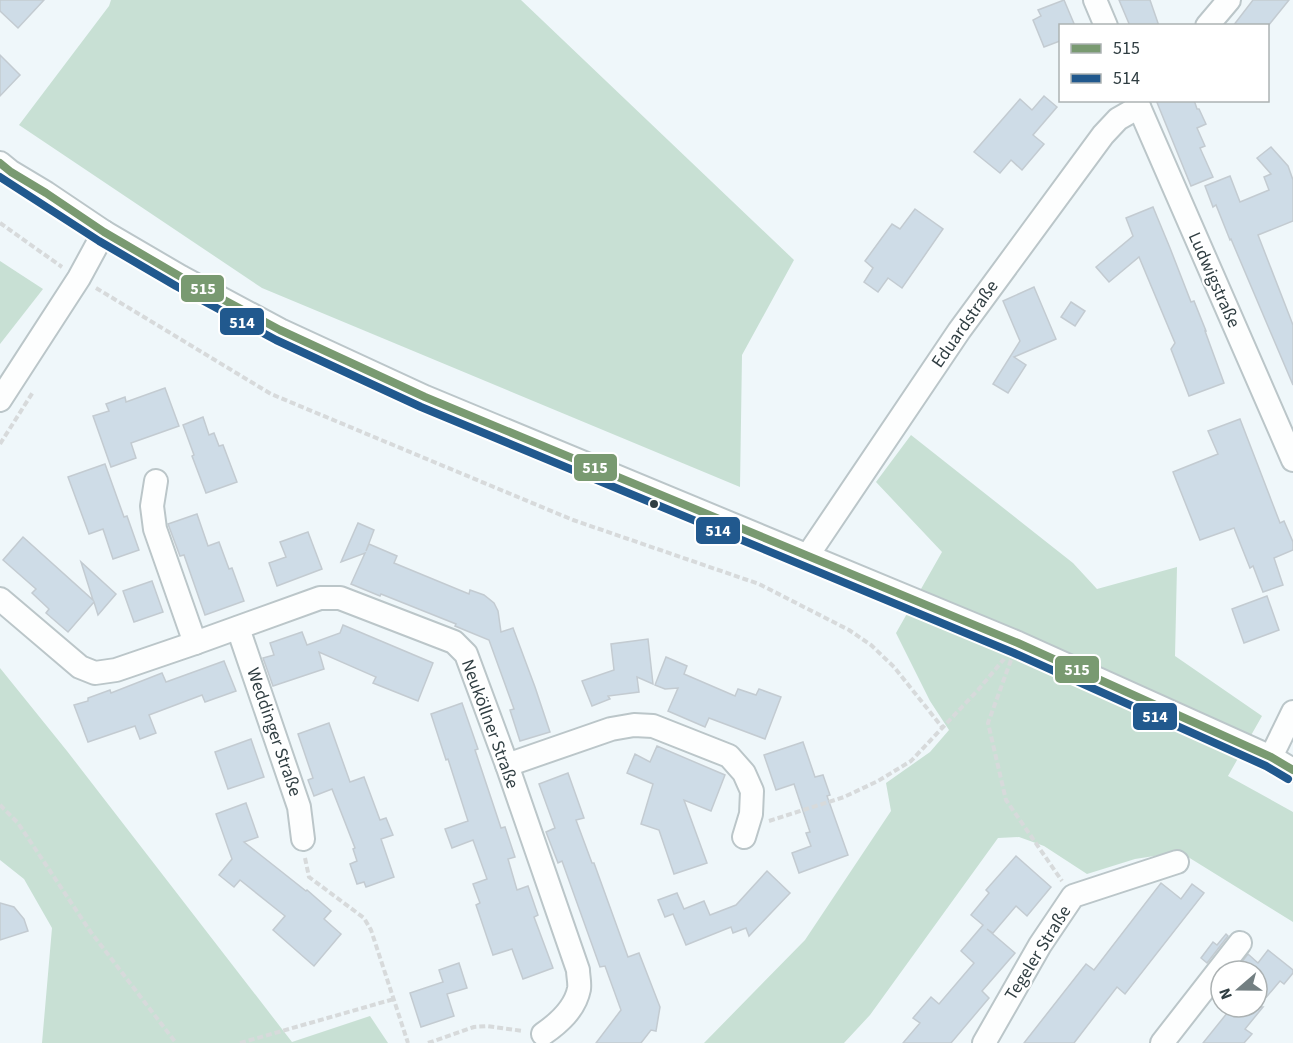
<svg xmlns="http://www.w3.org/2000/svg" width="1293" height="1043" viewBox="0 0 1293 1043" font-family="'Source Sans 3',sans-serif">
<style>
.green{fill:#c8e0d4}
.building{fill:#cedce7;stroke:#c3cbd1;stroke-width:1.5}
.lines{fill:none;stroke-linecap:round;stroke-linejoin:round}
.minor-casing{stroke:#bbc6c9;stroke-width:26}
.path{stroke:#d7dadb;stroke-width:4;stroke-dasharray:6 3;stroke-linecap:butt}
.minor{stroke:#fdfefe;stroke-width:22}
.bus-1-casing{stroke:#fff;stroke-width:12}
.bus-2-casing{stroke:#fff;stroke-width:12}
.bus-1{stroke:#799a71;stroke-width:8}
.bus-2{stroke:#21598e;stroke-width:8}
.bus-dot{fill:#303e42;stroke:#fff;stroke-width:2}
.labels{text-anchor:middle;dominant-baseline:central;stroke-width:4.5;stroke-linejoin:round;paint-order:stroke}
.street-label{font-size:18px;fill:#303e42;stroke:#fff}
.line-badge{stroke:#fff;stroke-width:2}
.badge-label{font-size:16px;text-anchor:middle;font-weight:bold;fill:#fff}
</style>
<rect width="100%" height="100%" fill="#eff7fa"/>
<g class="green">
<polygon points="111,0 521,0 794,260 742,355 740,487 262,288 19,125 109,6"/>
<polygon points="0,261 43,289 0,344"/>
<polygon points="911,435 1073,563 1097,589 1177,567 1175,656 1262,716 1228,776 1293,812 1293,922 1180,852 1135,859 1087,874 1044,846 1019,837 998,838 870,1015 844,1043 704,1043 805,940 891,811 886,783 930,752 949,730 930,701 896,633 942,552 876,482"/>
<polygon points="0,668 67,751 292,1042 370,1016 388,1043 42,1043 52,928 24,879 0,860"/>
</g>
<g class="building">
<polygon points="0,0 44,0 18,28 0,11"/>
<polygon points="1064,0 1075,26 1060,26 1060,41 1044,47 1033,20 1041,16 1038,10"/>
<polygon points="1119,0 1150,0 1159,26 1130,26"/>
<polygon points="1253,0 1289,0 1268,26 1233,26"/>
<polygon points="0,55 20,75 0,96"/>
<polygon points="1044,96 1057,107 1033,135 1044,144 1022,170 1011,160 1000,173 974,152 1020,99 1032,110"/>
<polygon points="1156,100 1194,100 1197,109 1199,109 1206,124 1197,128 1205,146 1200,148 1213,177 1191,186"/>
<polygon points="1271,147 1288,166 1293,180 1293,221 1258,235 1293,325 1293,385 1231,239 1230,240 1216,205 1213,207 1205,186 1230,176 1240,202 1269,190 1264,177 1271,174 1257,158"/>
<polygon points="1153,207 1170,248 1191,302 1194,301 1206,331 1205,331 1224,383 1189,396 1171,349 1175,343 1139,257 1109,282 1096,267 1133,236 1126,218"/>
<polygon points="915,209 943,229 902,288 888,278 878,292 864,282 873,268 865,261 892,224 900,229"/>
<polygon points="1034,287 1056,339 1014,357 1026,365 1008,393 993,384 1020,341 1003,301"/>
<polygon points="1071,302 1085,311 1075,326 1061,317"/>
<polygon points="165,388 179,426 131,443 136,458 111,467 93,416 109,411 106,404 125,397 126,402"/>
<polygon points="203,417 209,435 214,433 219,446 223,445 237,482 206,493 192,456 194,455 183,425"/>
<polygon points="1240,419 1280,523 1284,521 1293,542 1293,550 1274,558 1283,585 1263,592 1253,566 1250,568 1234,528 1200,540 1173,472 1218,454 1208,431"/>
<polygon points="105,464 124,517 127,516 139,550 113,559 103,529 89,534 68,477"/>
<polygon points="197,514 208,546 219,542 229,569 232,568 244,601 205,615 184,555 180,556 168,524"/>
<polygon points="358,523 374,530 366,551 369,544 397,556 394,563 469,594 470,590 484,595 494,603 498,611 501,632 513,628 535,687 550,732 520,741 510,710 514,709 489,640 455,626 456,624 381,594 380,596 351,584 365,553 341,562"/>
<polygon points="308,532 322,569 277,586 269,563 286,557 280,542"/>
<polygon points="23,537 93,600 81,562 116,594 98,615 94,602 68,632 46,613 49,609 32,593 36,589 3,560"/>
<polygon points="152,581 163,612 134,622 123,591"/>
<polygon points="1267,596 1279,630 1244,643 1232,609"/>
<polygon points="343,625 433,663 418,701 373,683 376,677 319,652 324,669 273,686 263,658 274,655 270,643 302,632 307,645 340,633"/>
<polygon points="648,639 653,684 637,677 639,692 608,696 610,699 592,706 582,681 614,670 611,644"/>
<polygon points="666,657 687,666 684,674 735,696 738,689 756,695 759,689 781,697 765,739 709,718 705,727 668,711 678,688 665,689 655,685"/>
<polygon points="224,661 236,691 205,702 202,695 149,715 156,733 140,739 135,726 88,742 74,705 88,701 88,698 110,690 111,693 162,673 166,682"/>
<polygon points="462,703 478,749 475,750 501,828 505,827 515,857 508,859 517,890 528,886 538,915 534,917 553,968 523,979 512,949 493,955 476,905 480,903 473,884 487,879 473,840 452,848 445,829 468,821 448,759 446,760 431,714"/>
<polygon points="329,723 350,782 364,777 380,820 386,818 393,835 381,839 394,877 366,887 364,882 357,884 350,864 357,861 353,849 355,848 332,789 314,796 308,780 313,778 298,734"/>
<polygon points="251,739 264,777 228,789 215,752"/>
<polygon points="803,742 815,777 823,775 830,795 827,796 848,855 799,873 792,853 811,846 806,833 810,832 794,784 776,790 764,755"/>
<polygon points="657,746 725,775 711,811 684,800 707,863 674,874 659,830 641,824 653,784 627,773 635,754 650,762"/>
<polygon points="568,773 584,818 576,820 592,863 594,863 628,957 639,953 660,1007 656,1031 651,1030 641,1043 596,1043 621,1010 605,966 600,967 562,861 558,863 546,832 555,828 539,784"/>
<polygon points="246,803 258,837 244,842 306,891 307,890 331,911 324,919 341,934 314,966 273,930 285,916 240,880 234,887 219,875 232,859 216,814"/>
<polygon points="1016,856 1051,887 1027,916 1016,906 993,933 987,929 1015,953 982,991 989,998 951,1043 903,1043 920,1023 913,1018 931,997 939,1004 974,963 961,951 983,925 971,915 989,893 986,890"/>
<polygon points="767,871 790,893 749,936 746,928 733,933 731,927 686,945 673,914 665,917 658,900 677,893 684,909 704,901 710,915 736,905"/>
<polygon points="1161,883 1181,899 1192,884 1204,893 1125,994 1117,987 1074,1043 1024,1043 1086,964 1094,970"/>
<polygon points="0,903 14,907 24,919 28,931 0,940"/>
<polygon points="1226,934 1228,936 1207,963 1201,958 1213,942 1217,945"/>
<polygon points="1268,950 1293,970 1293,973 1284,984 1280,981 1258,1007 1263,1007 1245,1029 1252,1034 1244,1043 1203,1043 1232,1007 1257,1007 1257,971 1235,971 1248,954 1258,963"/>
<polygon points="459,963 467,988 447,994 454,1016 421,1027 410,993 443,982 439,970"/>
</g>
<g class="lines">
<defs>
<g id="minor">
<polyline points="1095,0 1106,26"/>
<polyline points="1207,26 1229,0"/>
<polyline points="1136,100 1293,460"/>
<polyline points="0,163 11,172 46,193 104,232 181,277 280,330 425,397 1018,643 1271,757 1293,770"/>
<polyline points="0,400 79,278 104,232"/>
<polyline points="156,481 152,506 155,529 195,643"/>
<polyline points="808,555 959,331 1103,135 1118,119 1139,107"/>
<path d="M0 599 80 667 95 673 116 670 195 643 320 598H340L454 642 466 654 507 765 578 970C578 976 580 983 579 989 575 1009 559 1023 543 1034"/>
<polyline points="238,628 299,807 303,839"/>
<polyline points="1271,757 1293,712"/>
<polyline points="507,765 611,729 634,725 653,726 729,756 744,773 752,791 751,814 744,837"/>
<polyline points="984,1043 1040,945 1073,896 1177,862"/>
<polyline points="1162,1043 1240,943"/>
</g>
</defs>
<use href="#minor" class="minor-casing"/>
<g class="path">
<polyline points="0,223 62,267"/>
<polyline points="96,288 271,394 573,520 759,584 849,630 871,645 894,667 942,727"/>
<polyline points="0,444 33,392"/>
<polyline points="1011,660 988,723 1006,800 1062,881"/>
<polyline points="0,805 18,823 90,931 176,1043"/>
<polyline points="769,821 844,797 878,781 911,761 978,690 1004,659"/>
<polyline points="305,858 309,877 364,918 371,930 408,1043"/>
<polyline points="240,1043 394,999"/>
<polyline points="428,1043 474,1027 487,1026 523,1031"/>
</g>
<use href="#minor" class="minor"/>
<defs>
<polyline id="bus-1" points="0,163 11,172 46,193 104,232 181,277 280,330 425,397 1018,643 1271,757 1293,770"/>
<polyline id="bus-2" points="0,177 99,241 176,286 276,340 421,407 1014,653 1266,766 1288,779"/>
</defs>
<use href="#bus-1" class="bus-1-casing"/>
<use href="#bus-2" class="bus-2-casing"/>
<use href="#bus-1" class="bus-1"/>
<use href="#bus-2" class="bus-2"/>
</g>
<circle class="bus-dot" cx="654" cy="504" r="5"/>
<g class="labels">
<g class="street-label">
<text transform="translate(1214 280) rotate(66)">Ludwigstraße</text>
<text transform="translate(965 324) rotate(-55)">Eduardstraße</text>
<text transform="translate(490 724) rotate(70)">Neuköllner Straße</text>
<text transform="translate(274 732) rotate(71)">Weddinger Straße</text>
<text transform="translate(1038 953) rotate(-58)">Tegeler Straße</text>
</g>
</g>
<g class="line-badge">
<rect x="180" y="274" width="45" height="29" rx="6" fill="#799a71"/>
<rect x="219" y="307" width="46" height="29" rx="6" fill="#21598e"/>
<rect x="573" y="453" width="45" height="29" rx="6" fill="#799a71"/>
<rect x="695" y="516" width="46" height="29" rx="6" fill="#21598e"/>
<rect x="1054" y="655" width="46" height="29" rx="6" fill="#799a71"/>
<rect x="1132" y="702" width="46" height="29" rx="6" fill="#21598e"/>
</g>
<g class="badge-label">
<text x="203" y="294">515</text>
<text x="242" y="328">514</text>
<text x="595" y="473">515</text>
<text x="718" y="536">514</text>
<text x="1077" y="675">515</text>
<text x="1155" y="722">514</text>
</g>
<rect x="1059" y="24" width="210" height="78" fill="#ffffff" stroke="#acb2b3" stroke-width="1.5"/>
<rect x="1071" y="44" width="30" height="9" fill="#799a71" stroke="#acb2b3" stroke-width="1.5"/>
<text x="1113" y="54" font-size="18" fill="#303e42">515</text>
<rect x="1071" y="74" width="30" height="9" fill="#21598e" stroke="#acb2b3" stroke-width="1.5"/>
<text x="1113" y="84" font-size="18" fill="#303e42">514</text>
<g transform="translate(1239 989) rotate(250)"><circle r="28" fill="#ffffff" stroke="#acb2b3" stroke-width="1.5"/>
<path d="M0-4.5L10 22L0 15L-10 22Z" fill="#737f82"/>
<text y="-9" font-size="16" font-weight="bold" text-anchor="middle" fill="#303e42">N</text>
</g>
</svg>
